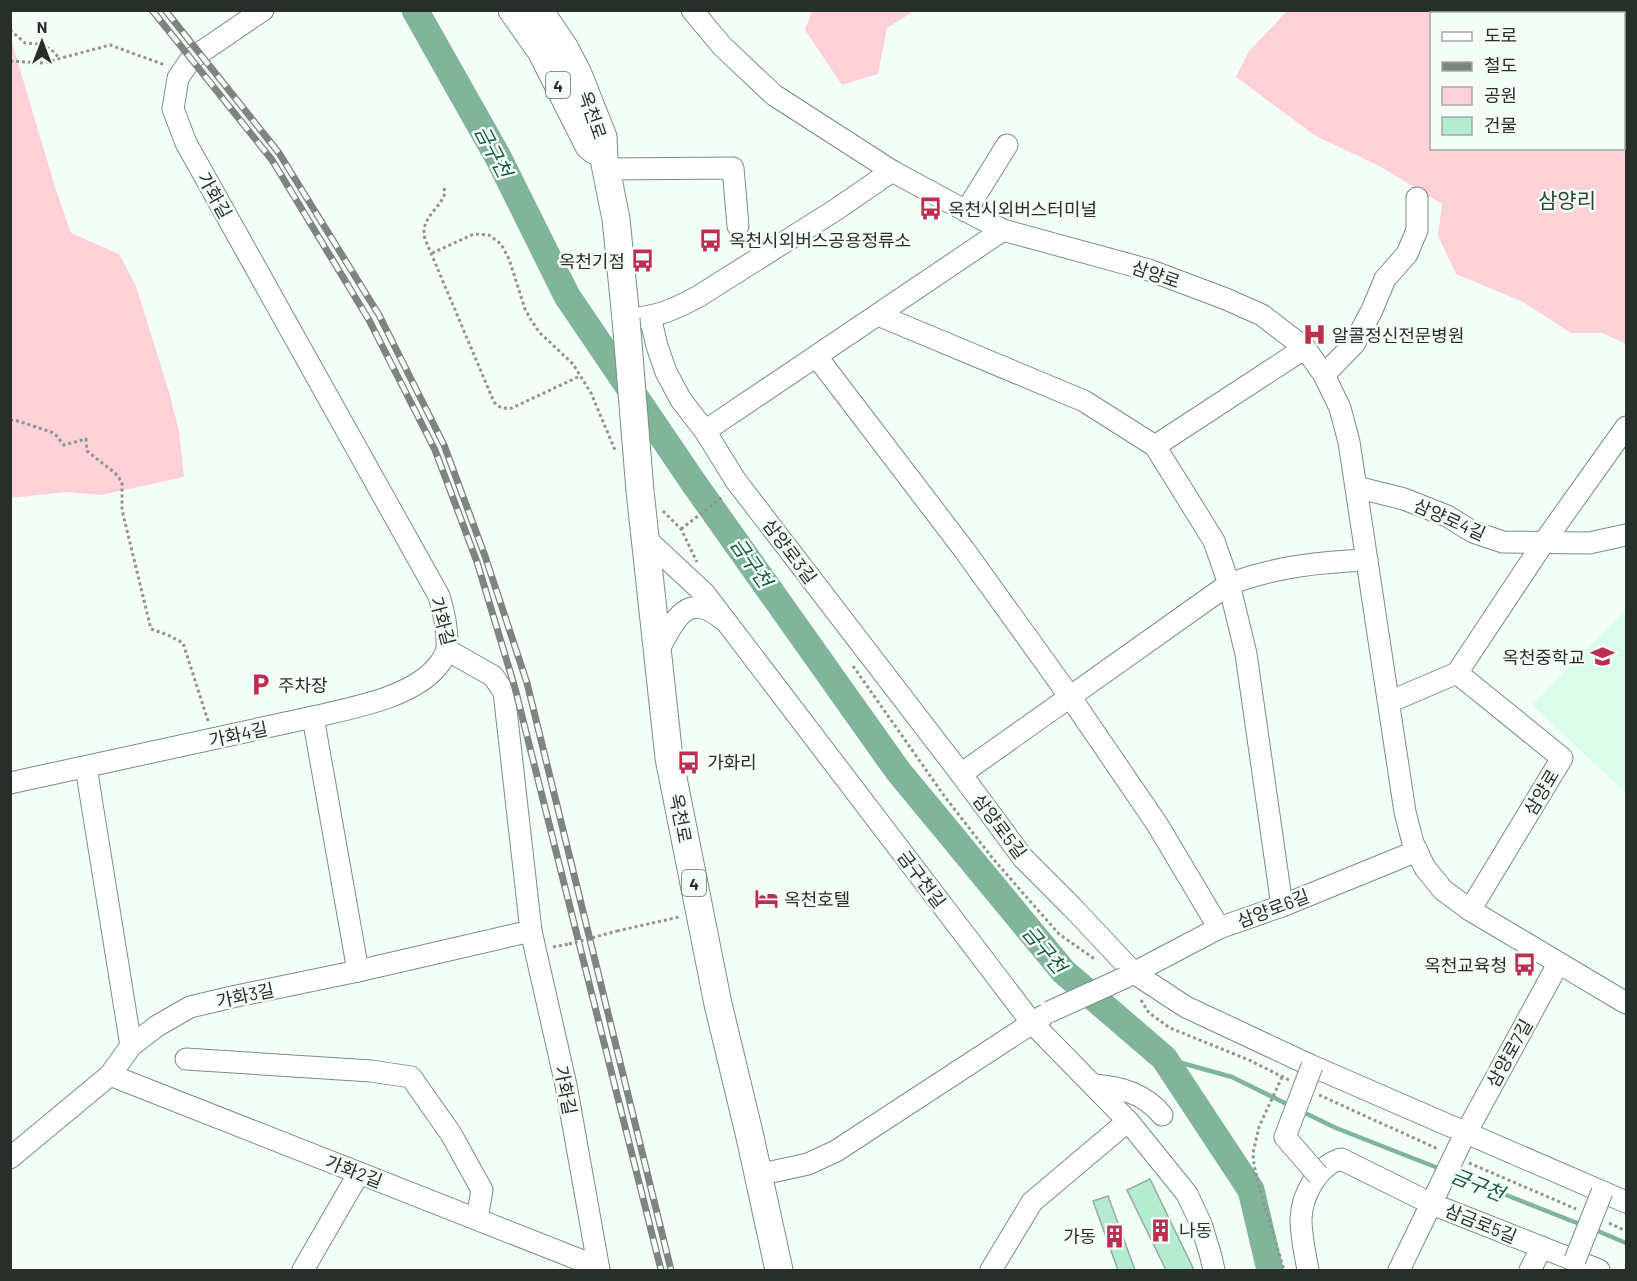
<svg xmlns="http://www.w3.org/2000/svg" width="1637" height="1281" viewBox="0 0 1637 1281" font-family="Barlow,'Noto Sans KR',sans-serif">
<style>
.built{fill:#dafcea}
.green{fill:#fdd1d5;fill-rule:evenodd}
.lines{fill:none;stroke-linecap:round;stroke-linejoin:round}
.stream{stroke:#81b59a;stroke-width:4.5}
.river{stroke:#81b59a;stroke-width:27}
.building{fill:#b5ebcf;stroke:#94ac9f;stroke-width:1.5}
.minor-casing{stroke:#788f83;stroke-width:23}
.major-casing{stroke:#788f83;stroke-width:29}
.path{stroke:#8e9792;stroke-width:3;stroke-dasharray:3 3;stroke-linecap:butt}
.minor{stroke:#fff;stroke-width:21}
.major{stroke:#fff;stroke-width:27}
.rail-casing{stroke:#7c8580;stroke-width:7}
.rail{stroke:#f4fef8;stroke-width:4.5;stroke-dasharray:14;stroke-linecap:butt}
.minor-bridge-casing{stroke:#788f83;stroke-width:23;stroke-linecap:butt}
.major-bridge-casing{stroke:#788f83;stroke-width:29;stroke-linecap:butt}
.path-bridge{stroke:#8e9792;stroke-width:3;stroke-dasharray:3 3;stroke-linecap:butt}
.minor-bridge{stroke:#fff;stroke-width:21}
.major-bridge{stroke:#fff;stroke-width:27}
.labels{text-anchor:middle;dominant-baseline:central;stroke-width:5;stroke-linejoin:round;paint-order:stroke}
.shield{fill:#f4fef8;stroke:#646d68;stroke-width:1.5}
.shield-label{font-size:16px;font-weight:bold;fill:#262f2a}
.street-label{font-size:18px;fill:#262f2a;stroke:#f4fef8}
.poi-label{font-size:18px;fill:#262f2a;stroke:#f4fef8;text-anchor:start}
.water-label{font-size:20px;font-style:italic;fill:#18583e;stroke:#f4fef8}
.quarter-label{font-size:21px;fill:#30463b;stroke:#f4fef8}
</style>
<rect width="100%" height="100%" fill="#f4fef8"/>
<polygon class="built" points="1626,609 1626,793 1532,705"/>
<g class="green">
<polygon points="812,11 812,10 914,11 887,28 878,74 842,85 805,30"/>
<path d="M1287 11H1626V344L1602 333H1571L1523 302 1456 274 1438 236 1442 204 1381 167 1314 135 1236 77 1249 51ZM1432 14H1624V148H1432Z"/>
<polygon points="11,39 55,187 71,233 119,254 136,286 169,392 179,431 184,477 101,495 67,492 11,498"/>
</g>
<g class="lines">
<g class="stream">
<polyline points="1164,1058 1232,1077 1291,1106"/>
<polyline points="1301,1111 1336,1128 1443,1170"/>
<polyline points="1453,1174 1582,1225"/>
<polyline points="1593,1229 1626,1243"/>
</g>
<polyline class="river" points="415,10 498,157 567,296 693,482 898,771 1064,972 1164,1058 1251,1190 1270,1270"/>
</g>
<g class="building">
<polygon points="1150,1179 1194,1270 1166,1270 1127,1190"/>
<polygon points="1108,1196 1135,1270 1118,1270 1093,1201"/>
</g>
<g class="lines">
<defs>
<g id="minor">
<path d="M263 10 191 59 178 78 173 109 186 143 439 596C445 615 448 631 447 650L493 676 504 692 531 931 566 1085 599 1270"/>
<polyline points="692,10 722,46 774,95 892,171 966,211 1003,230 1149,270 1226,299 1262,315 1305,348 1324,375 1340,408 1349,442 1405,812 1413,843 1425,868 1443,890 1470,910 1626,1003"/>
<polyline points="606,169 733,168 738,226"/>
<polyline points="966,211 1007,145"/>
<polyline points="878,315 1084,401 1155,446 1214,541 1229,584 1246,654 1282,906"/>
<polyline points="650,317 657,346 666,372 681,400 705,431 736,481 961,774 1023,858 1072,907 1134,973 1186,1007 1312,1066 1626,1202"/>
<path d="M637 318C660 316 679 307 699 296L837 209 892 171"/>
<polyline points="817,357 965,551 1073,701 1157,824 1219,928"/>
<polyline points="1324,375 1354,344 1372,310 1385,279 1407,254 1417,230 1417,198"/>
<polyline points="705,431 1003,230"/>
<polyline points="1155,446 1305,348"/>
<polyline points="1356,487 1404,499 1447,516 1473,532 1503,542 1589,543 1626,535"/>
<polyline points="645,538 705,594 1032,1023 1128,1121 1187,1194 1201,1224 1210,1253 1214,1270"/>
<path d="M657 653C672 625 685 589 721 618"/>
<polyline points="1389,702 1457,673"/>
<polyline points="313,717 358,971"/>
<polyline points="86,767 131,1046"/>
<path d="M961 774 1229 584C1275 567 1318 562 1367 560"/>
<path d="M10 783 313 717C352 708 416 697 440 663 443 659 445 654 447 650"/>
<polyline points="1470,910 1562,758 1457,673 1544,542 1626,427"/>
<polyline points="1124,978 1219,928 1282,906 1417,851"/>
<polyline points="186,1059 371,1071 411,1077 451,1134 482,1190 477,1219"/>
<polyline points="110,1075 598,1267"/>
<path d="M1094 1085C1121 1087 1145 1094 1162 1115"/>
<polyline points="1461,1142 1558,964"/>
<polyline points="10,1158 110,1075 131,1046 157,1026 190,1007 232,997 358,971 531,931"/>
<polyline points="758,1175 808,1164 836,1151 1043,1016"/>
<polyline points="303,1270 359,1173"/>
<polyline points="991,1270 1032,1202 1128,1121"/>
<path d="M1308 1270C1305 1254 1301 1236 1301 1219 1302 1195 1317 1166 1341 1159L1432 1204 1599 1270"/>
<polyline points="1399,1270 1436,1194"/>
<polyline points="1530,1270 1542,1247"/>
</g>
<g id="major">
<polyline points="512,10 541,51 589,146 594,150"/>
<polyline points="539,10 564,47 578,74 603,137 604,159 616,219 626,319"/>
<polyline points="640,491 669,758 718,1004 750,1137 779,1270"/>
</g>
</defs>
<use href="#minor" class="minor-casing"/>
<use href="#major" class="major-casing"/>
<g class="path">
<polyline points="10,30 25,43 38,44 51,49 59,58"/>
<polyline points="10,61 43,63 110,45 165,65"/>
<path d="M444 188 445 193 443 198C435 212 420 221 425 239L494 402C499 408 504 409 512 408L580 376"/>
<polyline points="432,253 474,234 489,235 501,244 509,259 525,309 531,320 539,332 573,364 591,393 615,450"/>
<polyline points="10,420 18,421 54,433 64,445 86,439 87,451 115,473 122,482 122,510 151,629 168,635 183,643 209,724"/>
<polyline points="663,511 681,529 697,562"/>
<polyline points="681,529 724,496"/>
<polyline points="853,666 945,797 994,860 1059,934 1096,960"/>
<polyline points="617,931 679,917"/>
<polyline points="553,947 569,944"/>
<polyline points="1141,1000 1149,1013 1170,1028 1249,1060 1289,1080"/>
<polyline points="1282,1077 1259,1127 1253,1153 1254,1165 1260,1190 1284,1270"/>
<polyline points="1319,1095 1438,1149"/>
<polyline points="1469,1163 1576,1209"/>
<polyline points="1609,1223 1626,1231"/>
</g>
<use href="#minor" class="minor"/>
<use href="#major" class="major"/>
<defs>
<g id="rail">
<polyline points="152,10 272,160 369,320 435,450 477,562 515,688 661,1270"/>
<polyline points="165,10 279,153 379,315 444,445 485,556 527,683 671,1270"/>
</g>
</defs>
<use href="#rail" class="rail-casing"/>
<use href="#rail" class="rail"/>
<defs>
<g id="minor-bridge">
<polyline points="1049,1012 1124,978"/>
<polyline points="1312,1066 1285,1137 1318,1175"/>
<polyline points="1436,1194 1461,1142"/>
<polyline points="1575,1260 1602,1192"/>
</g>
<polyline id="major-bridge" points="626,319 640,491"/>
</defs>
<use href="#minor-bridge" class="minor-bridge-casing"/>
<use href="#major-bridge" class="major-bridge-casing"/>
<polyline class="path-bridge" points="569,944 617,931"/>
<use href="#minor-bridge" class="minor-bridge"/>
<use href="#major-bridge" class="major-bridge"/>
</g>
<defs>
<symbol id="bus-bare" viewBox="-9 -9 18 18"><path d="M-5-6H5V4H4V6H2V4H-2V6H-4V4H-5ZM-3.5-4V0h7V-4ZM-3.5 1.2v1.5H-2V1.2ZM2 1.2v1.5H3.5V1.2Z" fill="#be2e51" stroke="#f4fef8" stroke-width="2.5" paint-order="stroke"/></symbol>
<symbol id="hospital-bare" viewBox="-9 -9 18 18"><path d="M-5-5h3v3.5h4V-5h3V5h-3V1.5h-4V5h-3Z" fill="#be2e51" stroke="#f4fef8" stroke-width="2.5" paint-order="stroke"/></symbol>
<symbol id="school-bare" viewBox="-9 -9 18 18"><path d="M0-5L7-2L0 1L-7-2ZM-4 1L0 2.5L4 1V4Q0 6-4 4Z" fill="#be2e51" stroke="#f4fef8" stroke-width="2.5" paint-order="stroke"/></symbol>
<symbol id="parking-bare" viewBox="-9 -9 18 18"><path d="M-3.5-5.5H1a3.5 3.5 0 0 1 0 7H-1V5.5H-3.5ZM-1-3.4V-.6H.8a1.4 1.4 0 0 0 0-2.8Z" fill="#be2e51" stroke="#f4fef8" stroke-width="2.5" paint-order="stroke"/></symbol>
<symbol id="hotel-bare" viewBox="-9 -9 18 18"><path d="M-6-4.5h1.5V1H6V5H4.5V3h-9V5H-6ZM-4 0a1.8 1.8 0 1 1 3.6 0ZM.5 0V-2.5h3Q6-2.5 6 0Z" fill="#be2e51" stroke="#f4fef8" stroke-width="2.5" paint-order="stroke"/></symbol>
<symbol id="building-bare" viewBox="-9 -9 18 18"><path d="M-4-6H4V6H1V3H-1V6H-4ZM-2.5-4.3h1.7v1.8h-1.7ZM.8-4.3h1.7v1.8H.8ZM-2.5-1h1.7V.8h-1.7ZM.8-1h1.7V.8H.8Z" fill="#be2e51" stroke="#f4fef8" stroke-width="2.5" paint-order="stroke"/></symbol>
</defs>
<g fill-rule="evenodd">
<use href="#bus-bare" x="914" y="192" width="33" height="33"/>
<use href="#bus-bare" x="694" y="224" width="33" height="33"/>
<use href="#bus-bare" x="626" y="244" width="33" height="33"/>
<use href="#hospital-bare" x="1298" y="318" width="33" height="33"/>
<use href="#school-bare" x="1586" y="640" width="33" height="33"/>
<use href="#parking-bare" x="244" y="668" width="33" height="33"/>
<use href="#bus-bare" x="672" y="746" width="33" height="33"/>
<use href="#hotel-bare" x="750" y="882" width="33" height="33"/>
<use href="#bus-bare" x="1508" y="948" width="33" height="33"/>
<use href="#building-bare" x="1144" y="1214" width="33" height="33"/>
<use href="#building-bare" x="1098" y="1220" width="33" height="33"/>
</g>
<g class="labels">
<g class="shield">
<rect x="546" y="72" width="24" height="26" rx="4.5"/>
<rect x="682" y="870" width="24" height="26" rx="4.5"/>
</g>
<g class="shield-label">
<text x="558" y="85">4</text>
<text x="694" y="883">4</text>
</g>
<g class="street-label">
<text transform="translate(593 115) rotate(71)">옥천로</text>
<text transform="translate(215 195) rotate(61)">가화길</text>
<text transform="translate(1156 274) rotate(19)">삼양로</text>
<text transform="translate(1450 519) rotate(24)">삼양로4길</text>
<text transform="translate(790 551) rotate(53)">삼양로3길</text>
<text transform="translate(443 621) rotate(75)">가화길</text>
<text transform="translate(238 734) rotate(-12)">가화4길</text>
<text transform="translate(1541 792) rotate(-59)">삼양로</text>
<text transform="translate(681 818) rotate(79)">옥천로</text>
<text transform="translate(1000 826) rotate(53)">삼양로5길</text>
<text transform="translate(922 879) rotate(53)">금구천길</text>
<text transform="translate(1273 908) rotate(-21)">삼양로6길</text>
<text transform="translate(245 995) rotate(-12)">가화3길</text>
<text transform="translate(1509 1053) rotate(-61)">삼양로7길</text>
<text transform="translate(566 1090) rotate(79)">가화길</text>
<text transform="translate(354 1171) rotate(21)">가화2길</text>
<text transform="translate(1481 1223) rotate(22)">삼금로5길</text>
</g>
<g class="poi-label">
<text x="948" y="209">옥천시외버스터미널</text>
<text x="729" y="240">옥천시외버스공용정류소</text>
<text x="625" y="261" text-anchor="end">옥천기점</text>
<text x="1332" y="335">알콜정신전문병원</text>
<text x="1585" y="657" text-anchor="end">옥천중학교</text>
<text x="278" y="685">주차장</text>
<text x="707" y="762">가화리</text>
<text x="784" y="899">옥천호텔</text>
<text x="1507" y="965" text-anchor="end">옥천교육청</text>
<text x="1179" y="1230">나동</text>
<text x="1096" y="1236" text-anchor="end">가동</text>
</g>
<g class="water-label">
<text transform="translate(494 151) rotate(62)">금구천</text>
<text transform="translate(752 562) rotate(55)">금구천</text>
<text transform="translate(1045 949) rotate(50)">금구천</text>
<text transform="translate(1478 1184) rotate(22)">금구천</text>
</g>
<g class="quarter-label">
<text x="1567" y="199">삼양리</text>
</g>
</g>
<rect width="1637" height="1281" fill="none" stroke="#262f2a" stroke-width="24"/>
<rect x="1430" y="12" width="195" height="138" fill="#f4fef8" stroke="#a2aba6" stroke-width="1.5"/>
<rect x="1442" y="32" width="30" height="9" fill="#ffffff" stroke="#a2aba6" stroke-width="1.5"/>
<text x="1484" y="42" font-size="18" fill="#262f2a">도로</text>
<rect x="1442" y="62" width="30" height="9" fill="#7c8580" stroke="#a2aba6" stroke-width="1.5"/>
<text x="1484" y="72" font-size="18" fill="#262f2a">철도</text>
<rect x="1442" y="87" width="30" height="18" fill="#fdd1d5" stroke="#a2aba6" stroke-width="1.5"/>
<text x="1484" y="102" font-size="18" fill="#262f2a">공원</text>
<rect x="1442" y="117" width="30" height="18" fill="#b5ebcf" stroke="#a2aba6" stroke-width="1.5"/>
<text x="1484" y="132" font-size="18" fill="#262f2a">건물</text>
<g transform="translate(42 42)" stroke="#f4fef8" stroke-width="4.5" paint-order="stroke">
<path d="M0-4.5L10 22L0 15L-10 22Z" fill="#262f2a"/>
<text y="-9" font-size="16" font-weight="bold" text-anchor="middle" fill="#262f2a">N</text>
</g>
</svg>
